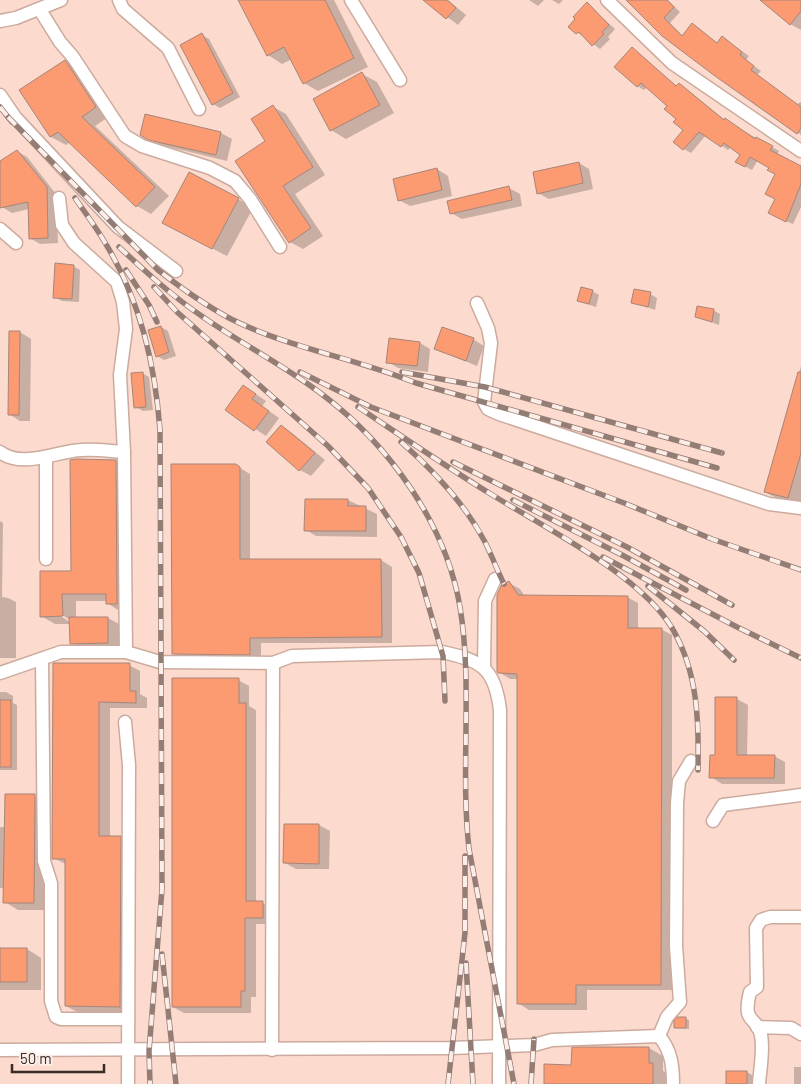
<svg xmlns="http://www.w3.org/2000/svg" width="801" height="1084" viewBox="0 0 801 1084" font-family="Barlow,sans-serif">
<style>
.shadow{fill:#0003;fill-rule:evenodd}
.building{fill:#fc9a72;stroke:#a5867a}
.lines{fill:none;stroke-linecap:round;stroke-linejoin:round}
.minor-casing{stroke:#ccab9e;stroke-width:15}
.minor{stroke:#fff;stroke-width:12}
.rail-casing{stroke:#947d75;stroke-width:5.5}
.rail{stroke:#fbede7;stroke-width:4;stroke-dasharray:11;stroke-linecap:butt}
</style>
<rect width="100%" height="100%" fill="#fcdacd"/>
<g class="shadow">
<polygon points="240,0 334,0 368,67 318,91 304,83 292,59 282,64 268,55"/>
<polygon points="425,0 448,0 466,15 458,25"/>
<polygon points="529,0 544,0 538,6"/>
<polygon points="552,0 563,0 559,4"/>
<polygon points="628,0 668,0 680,12 670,23 683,36 692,25 718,44 723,38 749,56 746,60 761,71 757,75 797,104 801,102 801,135"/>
<polygon points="762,0 801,0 801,30 790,24"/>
<polygon points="587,4 615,29 608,37 610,39 600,49 570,27"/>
<polygon points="202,35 209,39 240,97 220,108 213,104"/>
<polygon points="632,49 678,87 679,85 686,89 725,120 779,151 777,155 801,168 801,207 793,224 776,217 777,174 770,167 758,160 752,170 737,162 741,154 731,147 728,150 706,135 691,153 684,149 684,130 669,106 647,87 644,90 637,86"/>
<polygon points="65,61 79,70 110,116 95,126 169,196 151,214 137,206 70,142 66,145 51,137 21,90"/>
<polygon points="362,74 377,82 394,113 346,139 331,130 314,100"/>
<polygon points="273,107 286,114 325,175 295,194 323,236 303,249 290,242 267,141"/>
<polygon points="146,115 221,133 232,139 227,161 161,145 152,141"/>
<polygon points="17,151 27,157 56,194 58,243 40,244 30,238 29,209 12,213 2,207 0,162"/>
<polygon points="579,163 589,169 593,189 549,199 538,193"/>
<polygon points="437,169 448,176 452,196 410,206 399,200"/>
<polygon points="509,188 520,194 522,206 462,219 451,213"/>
<polygon points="238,199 253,208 227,256 178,231"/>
<polygon points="73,266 80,270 79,302 62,301 55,297"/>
<polygon points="592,291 599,295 596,307 578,301"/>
<polygon points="650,294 657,298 655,310 633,302"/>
<polygon points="713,310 720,314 719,325 697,317"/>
<polygon points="161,327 168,331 176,356 164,360 157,356"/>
<polygon points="20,332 31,339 30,421 20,421 9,414"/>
<polygon points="473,339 484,346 477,366 436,349"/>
<polygon points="420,343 430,349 428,372 398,368 388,362"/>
<polygon points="801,366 801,505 780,500 765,492"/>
<polygon points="142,373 149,377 153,410 143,411 136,407"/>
<polygon points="244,386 266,401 262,406 279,418 266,436 227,410"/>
<polygon points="282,426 292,433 325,460 311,476 300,470 268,442"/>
<path d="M116 461 130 469 121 612 107 603V601H76V618H108L119 624V649H82L71 643V624H55L41 616 72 573ZM58 612 70 620V622L57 614Z"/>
<polygon points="235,465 250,474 250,561 381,560 392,567 392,643 261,643 261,660 184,660 173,653"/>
<polygon points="348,500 377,514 377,537 316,536 306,530"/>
<polygon points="0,521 3,523 2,597 8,598 16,602 16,658 0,658"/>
<polygon points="509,583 520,589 525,597 627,597 638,603 638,629 661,629 672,635 672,990 587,990 587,1010 529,1010 518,1003 519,679 510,679 499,672"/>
<polygon points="54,665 129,665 140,671 140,694 147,698 147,708 110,708 110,837 120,837 131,843 131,1012 77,1012 66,1006 66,864 53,858"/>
<polygon points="238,680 249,686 249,706 256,710 256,903 262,903 273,909 273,924 256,924 256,997 251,997 251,1013 184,1013 173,1007"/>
<polygon points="0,692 6,692 13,696 13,703 17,705 17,770 0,770"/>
<polygon points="716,698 737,699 748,705 747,756 774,756 785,762 785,784 722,784 711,777 716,756"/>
<polygon points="35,796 48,803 47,910 18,910 5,902 5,888 0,888 0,827 6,827"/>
<polygon points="319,825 330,831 329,869 296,869 285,863"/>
<polygon points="0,949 27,949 41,958 41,990 0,990"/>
<polygon points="686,1019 689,1020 689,1029 675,1028"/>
<polygon points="649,1048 663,1056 663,1071 668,1073 668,1084 546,1084 573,1066"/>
<rect x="794" y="1067" width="7" height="17"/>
<polygon points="747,1072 762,1081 762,1084 728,1084"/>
</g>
<g class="building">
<polygon points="238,0 325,0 354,58 303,84 284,47 267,56"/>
<polygon points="423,0 447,0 456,8 446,19"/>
<polygon points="626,0 667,0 674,7 664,18 682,36 692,23 717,43 722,36 742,52 740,55 754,66 751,70 801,107 801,128 797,134 715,76 662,36"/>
<polygon points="760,0 801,0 801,11 790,25"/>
<polygon points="587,2 609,25 602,32 604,34 592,46 579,32 576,34 568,27 575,19 573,17"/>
<polygon points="202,33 233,93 212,105 180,45"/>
<polygon points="632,47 676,86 679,83 724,120 725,118 755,139 756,137 773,146 770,150 801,166 801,184 786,222 768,213 775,199 765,194 775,174 767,170 769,168 750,157 745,167 735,162 740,155 724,143 721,147 699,132 683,150 673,142 683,130 673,122 676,119 664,109 667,106 641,83 637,87 614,67"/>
<polygon points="65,60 96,107 82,117 155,187 136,207 58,132 50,137 19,90"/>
<polygon points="362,72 380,105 330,131 313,99"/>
<polygon points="273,105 313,167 283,186 311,228 289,243 235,161 265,141 251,119"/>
<polygon points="145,114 221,132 216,155 148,140 140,135"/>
<polygon points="17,150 47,187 48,238 29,239 28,202 0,208 0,161"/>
<polygon points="579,162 583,183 537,194 533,172"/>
<polygon points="437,168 442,190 398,201 393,179"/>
<polygon points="189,172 239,198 212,249 162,223"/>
<polygon points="509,186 512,200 450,214 447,201"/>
<polygon points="55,263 74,265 72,299 53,298"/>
<polygon points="581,287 593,290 589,304 577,301"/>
<polygon points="634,289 651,292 648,307 631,303"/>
<polygon points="697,306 714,309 712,322 695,317"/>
<polygon points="161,326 169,352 156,357 148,330"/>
<polygon points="442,327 474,338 466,361 434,349"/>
<polygon points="9,331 20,331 19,415 8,415"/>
<polygon points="389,338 420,342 417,366 386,363"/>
<polygon points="143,372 146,407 134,408 131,373"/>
<polygon points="798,372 801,372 801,453 788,498 764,492"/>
<polygon points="243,385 256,394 252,399 269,411 254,431 225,410"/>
<polygon points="281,425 315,453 299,471 266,442"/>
<polygon points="77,459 116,460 117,604 106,604 106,594 62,594 63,616 40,617 40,571 71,571 70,460"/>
<polygon points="171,464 236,464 240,467 240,559 381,559 382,637 250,638 250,655 172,654"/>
<polygon points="305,499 348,499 348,506 366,506 366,531 304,531"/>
<polygon points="509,581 518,595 628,596 628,628 662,628 661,985 576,985 576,1004 517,1004 517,674 498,673 497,671 497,595 501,586"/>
<polygon points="69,617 108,617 108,643 70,644"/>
<polygon points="53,663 130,663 130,691 136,691 136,703 99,702 99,836 121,836 120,1007 65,1006 65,859 52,859"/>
<polygon points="172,678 239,678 239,703 246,703 246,901 263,901 263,918 245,918 245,991 241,991 241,1007 172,1007"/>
<polygon points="715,697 737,697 737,755 775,755 774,778 709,778 710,755 715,755"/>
<rect x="0" y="700" width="11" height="67"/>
<polygon points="5,794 35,794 34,903 3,903"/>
<polygon points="284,824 319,824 319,864 283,863"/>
<rect x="0" y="948" width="27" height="34"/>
<polygon points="677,1017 686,1017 686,1028 674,1028 674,1021"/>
<polygon points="572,1047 649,1047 649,1063 653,1063 653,1084 544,1084 544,1064 571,1065"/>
<rect x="726" y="1071" width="21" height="13"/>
</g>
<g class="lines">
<defs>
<g id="minor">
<polyline points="119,0 123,9 168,48 199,109"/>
<polyline points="351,0 400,80"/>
<polyline points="607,0 672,63 801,151"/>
<polyline points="40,10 60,42 73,57 125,136 142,146 210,168 235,181 250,199 280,247"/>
<polyline points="0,21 16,18 61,0"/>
<polyline points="0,95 15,117 118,227 176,271"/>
<polyline points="59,198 62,225 74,243 117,282 123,302 126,329 120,375 124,452 126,652"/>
<polyline points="0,229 16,243"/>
<polyline points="477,303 488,328 491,343 484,402 488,409 499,414 769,504 801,508"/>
<path d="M0 452C22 469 57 451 81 450 95 449 110 451 124 452"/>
<polyline points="46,559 46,458"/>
<polyline points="42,659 44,861 51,883 51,1001 56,1017 61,1019 128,1019"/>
<polyline points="484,667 485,601 495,579"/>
<path d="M0 673 61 652H126L160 662 273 663 292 656 442 652C481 660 495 668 500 710L499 1084"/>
<polyline points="125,722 129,765 128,1084"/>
<polyline points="713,821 723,805 801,795"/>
<polyline points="757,1027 791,1028 801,1034"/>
<polyline points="659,1036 667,1017 680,1002 676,946 677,803 679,781 691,761"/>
<path d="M0 1050 451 1048 534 1045 552 1040 659 1036C671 1050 673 1065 673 1084"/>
<polyline points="272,1050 273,663"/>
<path d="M759 1084C760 1069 764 1050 761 1035 756 1014 742 1026 750 992L757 987 756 928 761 920 770 917H801"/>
</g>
</defs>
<use href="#minor" class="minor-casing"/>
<use href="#minor" class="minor"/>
<defs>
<g id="rail">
<polyline points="0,107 12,122"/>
<path d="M8 117 158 270C181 288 205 305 231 319 289 348 355 358 416 383L717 468"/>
<path d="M75 198C86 214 98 230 107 246 141 303 155 365 160 430L162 889 149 1051 150 1084"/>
<path d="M119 247C146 272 172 296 203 317 242 344 285 366 323 395 389 445 446 524 460 607 473 686 460 769 469 849L514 1084"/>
<polyline points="126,270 149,305 157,322"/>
<polyline points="154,287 177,312 328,446 368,488 401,537 419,573 443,656 445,701"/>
<polyline points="300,372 371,407 624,503 712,539 801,570"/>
<polyline points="402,372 485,387 722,453"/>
<path d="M358 407C403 437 448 468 494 496 547 529 640 575 672 628 698 672 699 721 698 770"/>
<path d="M401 442C433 470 465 504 485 542 492 556 497 570 504 584"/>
<polyline points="453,462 627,547 732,605"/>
<polyline points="513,500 624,556 686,590"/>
<polyline points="603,557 737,627 801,658"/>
<polyline points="648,586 704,631 734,660"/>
<polyline points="162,954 176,1084"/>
<polyline points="466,963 473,1084"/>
<polyline points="448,1084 465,933 465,856"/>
<polyline points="531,1084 534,1039"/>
</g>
</defs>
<use href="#rail" class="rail-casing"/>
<use href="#rail" class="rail"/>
</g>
<path d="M12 1064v8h92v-8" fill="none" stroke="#392c27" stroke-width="2.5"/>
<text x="20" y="1064" font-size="15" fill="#392c27" stroke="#fbede7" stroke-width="4" paint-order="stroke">50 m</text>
</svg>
